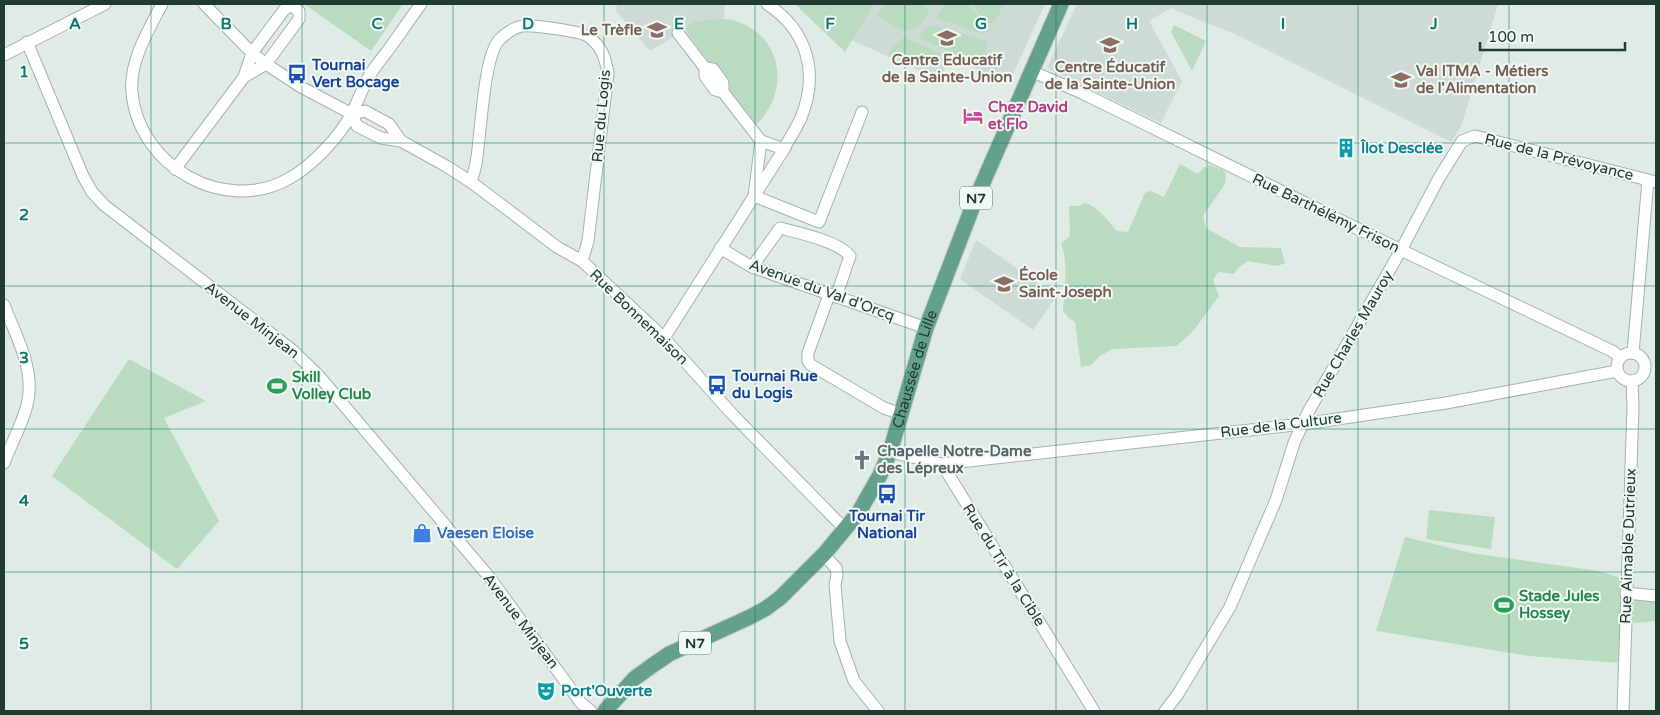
<svg xmlns="http://www.w3.org/2000/svg" width="1660" height="715" viewBox="0 0 1660 715" font-family="'Varela Round',sans-serif">
<style>
.built{fill:#cedbd4}
.green{fill:#b9dcc0}
.lines{fill:none;stroke-linecap:round;stroke-linejoin:round}
.minor-casing{stroke:#a3b3ac;stroke-width:13}
.major-casing{stroke:#c1c8c6;stroke-width:17}
.minor{stroke:#fff;stroke-width:11}
.major{stroke:#64a18d;stroke-width:15}
.grid{fill:none;stroke:#0f766e;stroke-width:1;stroke-opacity:0.55}
.labels{text-anchor:middle;dominant-baseline:central;stroke-width:4;stroke-linejoin:round;paint-order:stroke}
.shield{fill:#f0f8f4;stroke:#5f746c;stroke-width:1}
.shield-label{font-size:14px;font-weight:bold;fill:#213b32}
.education-label{font-size:15px;font-weight:bold;fill:#785e54;stroke:#f0f8f4}
.transit-label{font-size:15px;font-weight:bold;fill:#164399;stroke:#f0f8f4;text-anchor:start}
.hotel-label{font-size:15px;font-weight:bold;fill:#b23c85;stroke:#f0f8f4;text-anchor:start}
.street-label{font-size:15px;fill:#213b32;stroke:#f0f8f4}
.culture-label{font-size:15px;font-weight:bold;fill:#0d838f;stroke:#f0f8f4;text-anchor:start}
.leisure-label{font-size:15px;font-weight:bold;fill:#27864d;stroke:#f0f8f4;text-anchor:start}
.worship-label{font-size:15px;font-weight:bold;fill:#5b616d;stroke:#f0f8f4;text-anchor:start}
.shop-label{font-size:15px;font-weight:bold;fill:#366cbe;stroke:#f0f8f4;text-anchor:start}
.grid-label{font-size:16px;text-anchor:middle;font-weight:bold;fill:#0f766e;stroke:#f0f8f4;stroke-width:4;stroke-linejoin:round;paint-order:stroke}
</style>
<rect width="100%" height="100%" fill="#e0ebe5"/>
<g class="built">
<polygon points="617,4 725,4 724,20 697,22 650,51 616,11"/>
<polygon points="795,4 1045,4 1009,83 949,57 940,80 816,24"/>
<polygon points="1077,4 1498,4 1461,127 1451,142 1233,33 1211,25 1171,8 1149,21 1182,81 1161,123 1047,68"/>
<polygon points="976,240 1057,296 1033,330 960,279"/>
</g>
<g class="green">
<polygon points="304,4 403,4 371,51"/>
<polygon points="795,4 874,4 845,52"/>
<path d="M884 4H923L929 9C925 24 917 28 903 31L877 16Z"/>
<polygon points="945,4 966,4 986,25 989,31 984,34 935,18"/>
<polygon points="973,4 1004,4 996,20 990,24 980,15"/>
<path d="M705 20C715 20 727 18 736 21 784 37 790 92 756 125L684 29 694 22Z"/>
<polygon points="932,25 987,41 985,66 918,38 925,28"/>
<polygon points="1174,25 1206,41 1192,71 1171,32"/>
<polygon points="904,37 941,54 933,66 903,53 893,57 889,54 893,45 897,44"/>
<path d="M1180 164 1198 174 1204 167 1207 168 1209 165 1223 170 1226 175 1225 184 1203 216 1206 228 1240 247 1281 248 1285 263 1278 266 1248 261 1238 268 1234 274 1218 272 1213 280 1219 296 1194 330 1177 346 1112 349 1100 356 1091 365 1081 367 1075 322 1068 317 1063 311C1064 293 1069 261 1061 244L1070 236 1069 206H1080L1084 203C1098 206 1108 221 1117 231L1128 232 1145 193 1151 191 1164 197Z"/>
<polygon points="129,359 206,401 164,418 219,521 177,569 52,476"/>
<polygon points="1429,510 1495,517 1491,549 1426,539"/>
<polygon points="1405,537 1471,553 1599,571 1627,580 1620,663 1529,656 1376,631"/>
<polygon points="1634,599 1656,602 1656,621 1633,623"/>
</g>
<g class="lines">
<defs>
<g id="minor">
<path d="M162 4C149 29 129 62 132 92 138 166 225 216 290 178 313 165 340 136 352 113 358 101 362 89 368 78 373 69 380 61 386 53 398 37 409 20 421 4"/>
<polyline points="204,4 252,53 266,64 301,87 352,114 365,111 389,124 401,141"/>
<polygon points="292,6 299,11 299,19 266,64 244,77 252,53 284,10 288,7"/>
<polyline points="678,33 705,68 705,76 715,90 723,92"/>
<polyline points="27,42 83,176 92,192 104,205 291,349 319,376 490,578 581,703 591,711"/>
<polyline points="4,55 105,4"/>
<polyline points="705,68 713,69 723,83 723,92 761,141"/>
<polyline points="1031,71 1082,93 1401,250 1612,351 1620,357"/>
<polyline points="352,114 357,126 381,138 401,141 446,166 471,182 557,247 582,261 664,338 733,415 838,522 846,528"/>
<polyline points="784,149 761,141 754,196 819,222 862,112"/>
<polyline points="175,169 244,77"/>
<path d="M471 182C473 176 475 169 476 163 481 137 483 58 499 40 505 34 513 28 522 26 532 25 582 31 589 37 602 47 605 57 608 73L588 241 582 261"/>
<polyline points="720,248 752,267 926,328"/>
<path d="M752 267 780 228C799 233 838 241 850 256L836 297"/>
<polyline points="829,295 808,353 808,361 811,365 884,408 901,414"/>
<path d="M4 305C16 336 36 371 27 405 22 425 11 444 4 463"/>
<path d="M664 338 784 149C789 139 796 129 801 118 819 73 808 31 767 4"/>
<circle cx="1631" cy="367" r="14"/>
<polyline points="1633,353 1648,180"/>
<polyline points="890,452 942,464 1303,424 1446,403 1617,371"/>
<polyline points="942,464 1094,711"/>
<polyline points="824,555 836,568 837,575 835,585 840,641 854,681 878,711"/>
<polyline points="1626,593 1656,596"/>
<polyline points="1165,711 1178,694 1230,607 1276,500 1294,443 1307,414 1401,250 1439,178 1462,141 1475,136 1656,182"/>
<polyline points="1623,711 1633,407 1632,381"/>
</g>
<g id="major">
<path id="s1" d="M605 711 635 678 653 665 669 654 750 617 765 609 780 598 825 553 859 512 880 475 890 452 926 328 974 203 1061 4"/>
</g>
</defs>
<use href="#minor" class="minor-casing"/>
<use href="#major" class="major-casing"/>
<use href="#minor" class="minor"/>
<use href="#major" class="major"/>
</g>
<path class="grid" d="M151 4V711M302 4V711M453 4V711M604 4V711M755 4V711M905 4V711M1056 4V711M1207 4V711M1358 4V711M1509 4V711M4 143H1656M4 286H1656M4 429H1656M4 572H1656"/>
<defs>
<symbol id="school-bare" viewBox="-9 -9 18 18"><path d="M0-5L7-2L0 1L-7-2ZM-4 1L0 2.5L4 1V4Q0 6-4 4Z" fill="#8d6e63" stroke="#f0f8f4" stroke-width="2.5" paint-order="stroke"/></symbol>
<symbol id="bus-bare" viewBox="-9 -9 18 18"><path d="M-5-6H5V4H4V6H2V4H-2V6H-4V4H-5ZM-3.5-4V0h7V-4ZM-3.5 1.2v1.5H-2V1.2ZM2 1.2v1.5H3.5V1.2Z" fill="#1a4fb4" stroke="#f0f8f4" stroke-width="2.5" paint-order="stroke"/></symbol>
<symbol id="hotel-bare" viewBox="-9 -9 18 18"><path d="M-6-4.5h1.5V1H6V5H4.5V3h-9V5H-6ZM-4 0a1.8 1.8 0 1 1 3.6 0ZM.5 0V-2.5h3Q6-2.5 6 0Z" fill="#d1479c" stroke="#f0f8f4" stroke-width="2.5" paint-order="stroke"/></symbol>
<symbol id="building-bare" viewBox="-9 -9 18 18"><path d="M-4-6H4V6H1V3H-1V6H-4ZM-2.5-4.3h1.7v1.8h-1.7ZM.8-4.3h1.7v1.8H.8ZM-2.5-1h1.7V.8h-1.7ZM.8-1h1.7V.8H.8Z" fill="#0f9aa8" stroke="#f0f8f4" stroke-width="2.5" paint-order="stroke"/></symbol>
<symbol id="stadium-bare" viewBox="-9 -9 18 18"><path d="M0-5a6.5 5 0 1 0 0 10a6.5 5 0 1 0 0-10ZM-3.5-1.8h7v3.6h-7Z" fill="#2e9e5b" stroke="#f0f8f4" stroke-width="2.5" paint-order="stroke"/></symbol>
<symbol id="church-bare" viewBox="-9 -9 18 18"><path d="M-1.2-6h2.4v3.5h3.3v2.4h-3.3V6h-2.4V-.1h-3.3v-2.4h3.3Z" fill="#6b7280" stroke="#f0f8f4" stroke-width="2.5" paint-order="stroke"/></symbol>
<symbol id="shop-bare" viewBox="-9 -9 18 18"><path d="M-5-2.5h2.3a2.7 3.5 0 0 1 5.4 0H5L5.5 6h-11ZM-1.5-2.5h3a1.5 2.3 0 0 0-3 0Z" fill="#3f7fe0" stroke="#f0f8f4" stroke-width="2.5" paint-order="stroke"/></symbol>
<symbol id="theatre-bare" viewBox="-9 -9 18 18"><path d="M-5-5.5Q0-4 5-5.5V0Q5 5 0 6Q-5 5-5 0ZM-3.3-2.5H-1v1.5H-3.3ZM1-2.5H3.3v1.5H1ZM-2.8 1Q0 5.5 2.8 1Z" fill="#0f9aa8" stroke="#f0f8f4" stroke-width="2.5" paint-order="stroke"/></symbol>
</defs>
<g fill-rule="evenodd">
<use href="#school-bare" x="643" y="16" width="28" height="28"/>
<use href="#school-bare" x="933" y="24" width="28" height="28"/>
<use href="#school-bare" x="1096" y="31" width="28" height="28"/>
<use href="#bus-bare" x="283" y="60" width="28" height="28"/>
<use href="#school-bare" x="1387" y="66" width="28" height="28"/>
<use href="#hotel-bare" x="959" y="102" width="28" height="28"/>
<use href="#building-bare" x="1332" y="134" width="28" height="28"/>
<use href="#school-bare" x="990" y="270" width="28" height="28"/>
<use href="#bus-bare" x="703" y="371" width="28" height="28"/>
<use href="#stadium-bare" x="263" y="372" width="28" height="28"/>
<use href="#church-bare" x="848" y="446" width="28" height="28"/>
<use href="#bus-bare" x="873" y="480" width="28" height="28"/>
<use href="#shop-bare" x="408" y="519" width="28" height="28"/>
<use href="#stadium-bare" x="1490" y="591" width="28" height="28"/>
<use href="#theatre-bare" x="532" y="677" width="28" height="28"/>
</g>
<g class="labels">
<g class="shield">
<rect x="960" y="186.5" width="32" height="23" rx="4"/>
<rect x="679" y="631.5" width="32" height="23" rx="4"/>
</g>
<g class="shield-label">
<text x="976" y="198">N7</text>
<text x="695" y="643">N7</text>
</g>
<g class="education-label">
<text x="642" y="30" text-anchor="end">Le Trèfle</text>
<text x="947" y="60">Centre Educatif<tspan x="947" dy="17">de la Sainte-Union</tspan></text>
<text x="1110" y="67">Centre Éducatif<tspan x="1110" dy="17">de la Sainte-Union</tspan></text>
<text x="1416" y="71" text-anchor="start">Val ITMA - Métiers<tspan x="1416" dy="17">de l'Alimentation</tspan></text>
<text x="1019" y="275" text-anchor="start">École<tspan x="1019" dy="17">Saint-Joseph</tspan></text>
</g>
<g class="transit-label">
<text x="312" y="65">Tournai<tspan x="312" dy="17">Vert Bocage</tspan></text>
<text x="732" y="376">Tournai Rue<tspan x="732" dy="17">du Logis</tspan></text>
<text x="887" y="516" text-anchor="middle">Tournai Tir<tspan x="887" dy="17">National</tspan></text>
</g>
<g class="hotel-label">
<text x="988" y="107">Chez David<tspan x="988" dy="17">et Flo</tspan></text>
</g>
<g class="street-label">
<text transform="translate(601 116) rotate(-85)">Rue du Logis</text>
<text transform="translate(1559 157) rotate(14)">Rue de la Prévoyance</text>
<text transform="translate(1326 213) rotate(26)">Rue Barthélémy Frison</text>
<text transform="translate(822 290) rotate(20)">Avenue du Val d'Orcq</text>
<text transform="translate(639 317) rotate(44)">Rue Bonnemaison</text>
<text transform="translate(252 320) rotate(38)">Avenue Minjean</text>
<text transform="translate(1353 334) rotate(-60)">Rue Charles Mauroy</text>
<text stroke="none"><textPath href="#s1" startOffset="482">Chaussée de Lille</textPath></text>
<text transform="translate(1281 425) rotate(-7)">Rue de la Culture</text>
<text transform="translate(1628 546) rotate(-88)">Rue Aimable Dutrieux</text>
<text transform="translate(1004 565) rotate(58)">Rue du Tir à la Cible</text>
<text transform="translate(521 621) rotate(53)">Avenue Minjean</text>
</g>
<g class="culture-label">
<text x="1361" y="148">Îlot Desclée</text>
<text x="561" y="691">Port'Ouverte</text>
</g>
<g class="leisure-label">
<text x="292" y="377">Skill<tspan x="292" dy="17">Volley Club</tspan></text>
<text x="1519" y="596">Stade Jules<tspan x="1519" dy="17">Hossey</tspan></text>
</g>
<g class="worship-label">
<text x="877" y="451">Chapelle Notre-Dame<tspan x="877" dy="17">des Lépreux</tspan></text>
</g>
<g class="shop-label">
<text x="437" y="533">Vaesen Eloise</text>
</g>
</g>
<g class="grid-label">
<text x="75" y="29">A</text>
<text x="226" y="29">B</text>
<text x="377" y="29">C</text>
<text x="528" y="29">D</text>
<text x="679" y="29">E</text>
<text x="830" y="29">F</text>
<text x="981" y="29">G</text>
<text x="1132" y="29">H</text>
<text x="1283" y="29">I</text>
<text x="1434" y="29">J</text>
<text x="24" y="77">1</text>
<text x="24" y="220">2</text>
<text x="24" y="363">3</text>
<text x="24" y="506">4</text>
<text x="24" y="649">5</text>
</g>
<rect width="1660" height="715" fill="none" stroke="#213b32" stroke-width="10"/>
<path d="M1480 42v8h145v-8" fill="none" stroke="#213b32" stroke-width="2.5"/>
<text x="1488" y="42" font-size="15" fill="#213b32" stroke="#f0f8f4" stroke-width="4" paint-order="stroke">100 m</text>
</svg>
